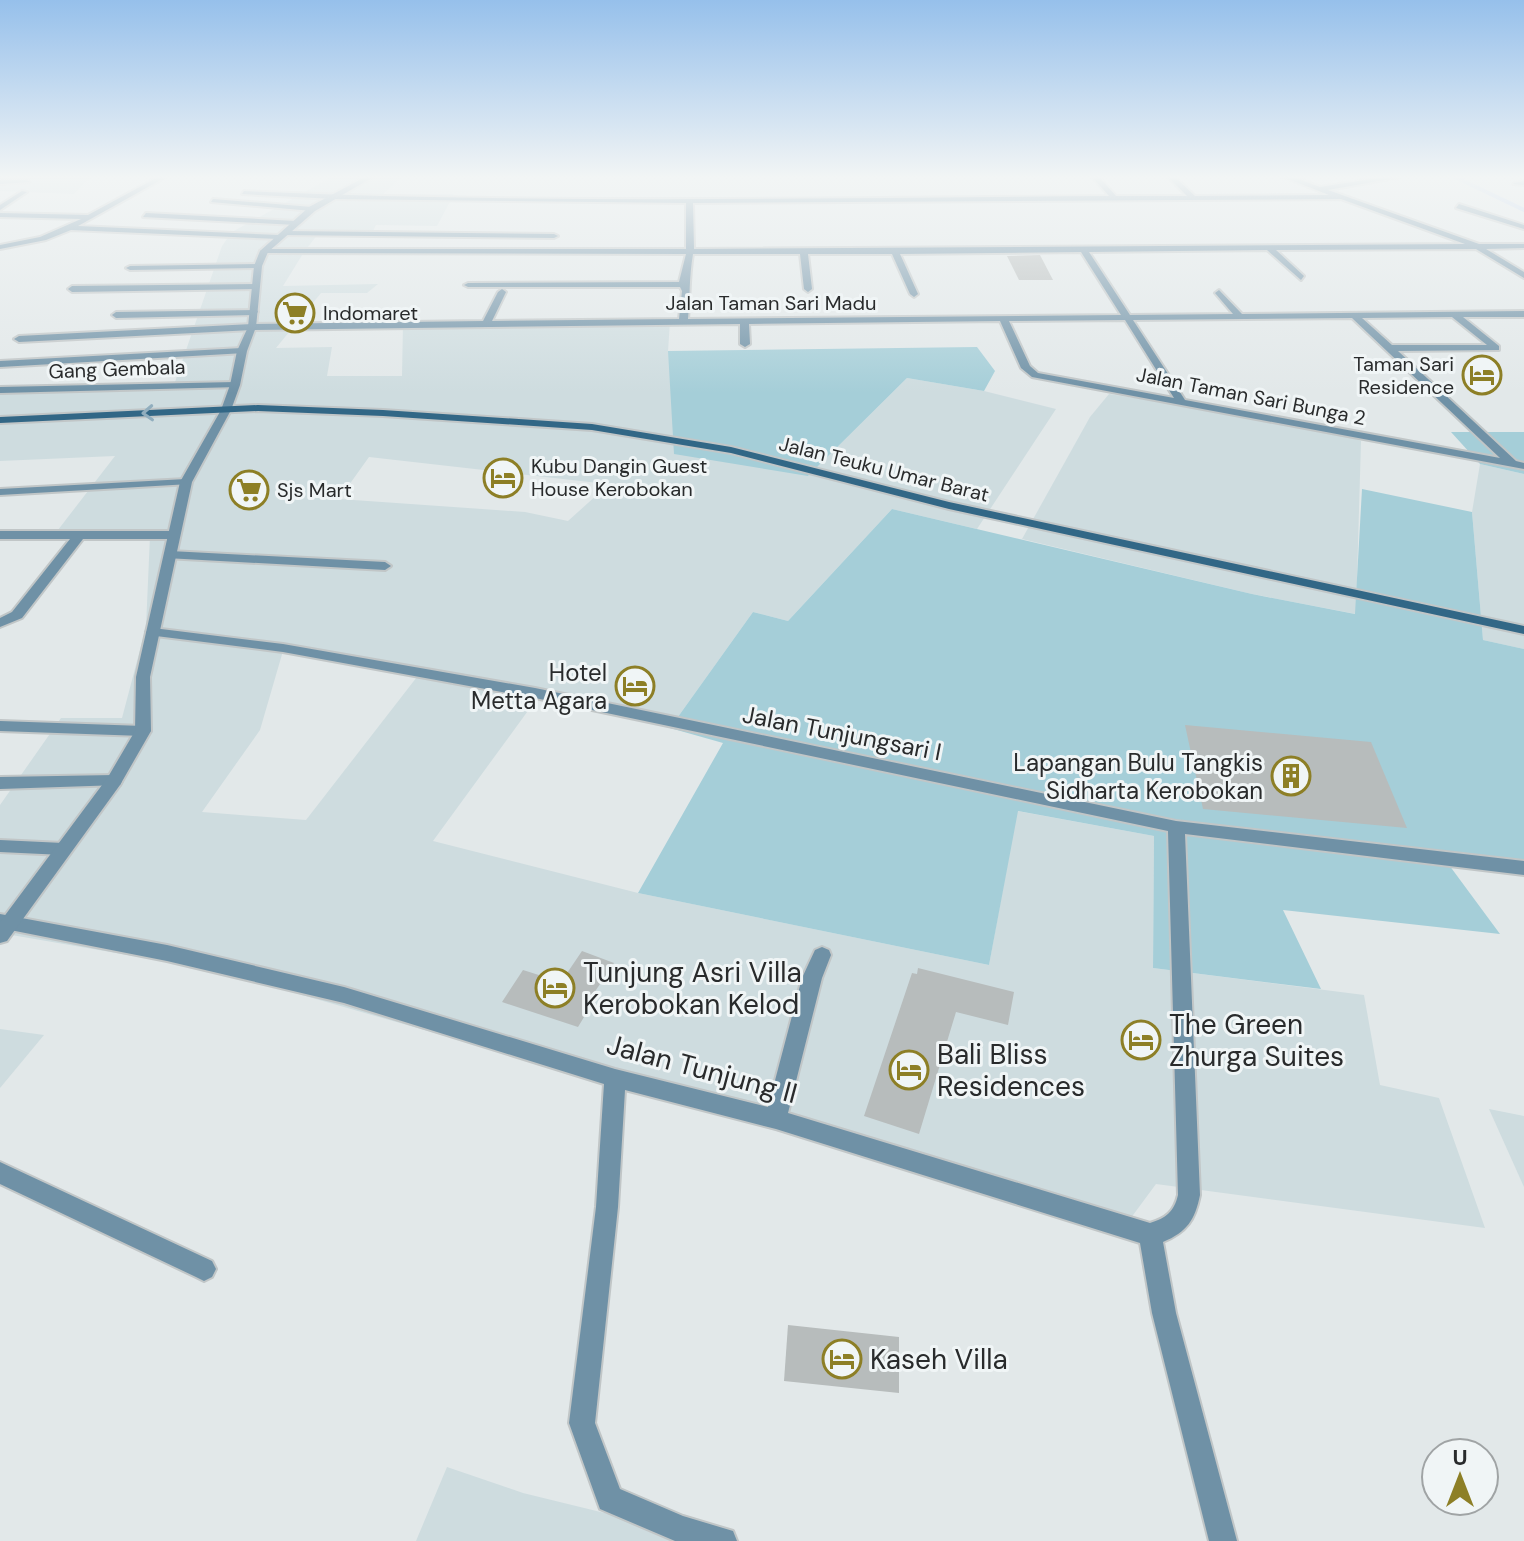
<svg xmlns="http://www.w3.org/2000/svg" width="1524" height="1541" viewBox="0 0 1524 1541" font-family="'DM Sans',sans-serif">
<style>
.built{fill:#cedcdf;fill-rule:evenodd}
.green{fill:#a5ced8}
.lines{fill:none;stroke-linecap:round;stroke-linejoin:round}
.stream{stroke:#bcd1f0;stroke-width:4}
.building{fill:#b7bcbc}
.minor-casing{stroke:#c1c6c7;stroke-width:4}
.tertiary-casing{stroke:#c1c6c7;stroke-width:4}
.secondary-casing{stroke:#c1c6c7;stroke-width:4}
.minor{fill:#6f91a6;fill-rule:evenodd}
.tertiary{fill:#6f91a6;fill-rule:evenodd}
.secondary{fill:#326786;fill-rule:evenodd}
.oneway{stroke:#91aebe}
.labels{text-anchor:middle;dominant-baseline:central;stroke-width:6;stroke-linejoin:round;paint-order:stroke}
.far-street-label{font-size:20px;fill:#292b2c;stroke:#f0f5f6}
.far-poi-label{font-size:20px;fill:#292b2c;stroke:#f0f5f6;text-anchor:start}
.poi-label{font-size:24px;fill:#292b2c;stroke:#f0f5f6;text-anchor:end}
.street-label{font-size:24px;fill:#292b2c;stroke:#f0f5f6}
.near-poi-label{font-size:28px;fill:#292b2c;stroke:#f0f5f6;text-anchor:start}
.near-street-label{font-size:28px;fill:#292b2c;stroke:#f0f5f6}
</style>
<rect width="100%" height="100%" fill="#e2e8e9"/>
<g class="built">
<polygon points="0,177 90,177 74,194 0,191"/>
<path d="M332 177H402L383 194H454L437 226 376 225 371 235 318 234 304 252 283 286 378 284 367 293H321L276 348 332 347 327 376H402L403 325 670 321 668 351 808 476 907 378 984 391 1056 409 977 529 892 509 788 621 753 612 670 728 538 697 433 841 638 893 989 965 1017 811 1154 836 1153 968 1364 995 1380 1085 1439 1098 1485 1228 1156 1184 1122 1230 215 970 0 933V805L61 718H122L146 627 150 536 51 539 115 456 0 461V389L175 382 222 246 232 232ZM369 457 607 484 608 485 568 521 525 512 339 499ZM285 644 420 673 306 820 202 812 260 730Z"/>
<polygon points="1109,394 1326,428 1361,441 1356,614 1252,594 1022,539 1090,417"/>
<polygon points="1480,464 1524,474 1524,649 1483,640 1472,512"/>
<polygon points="0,1029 44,1035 0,1088"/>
<polygon points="1489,1109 1524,1116 1524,1187"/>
<polygon points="447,1467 523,1493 719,1541 416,1541"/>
</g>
<g class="green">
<polygon points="977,347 995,371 984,391 907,378 808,476 674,454 668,351"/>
<polygon points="1451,432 1524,432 1524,474 1480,464"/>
<polygon points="1362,489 1472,512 1483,640 1524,649 1524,861 1438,850 1500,934 1283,910 1321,989 1153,968 1154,836 1018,811 989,965 638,893 723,743 670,728 753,612 788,621 892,509 1252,594 1355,614"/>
</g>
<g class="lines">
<polyline class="stream" points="1455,177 1524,210"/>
</g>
<g class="building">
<polygon points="1040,255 1053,280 1019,280 1007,256"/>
<polygon points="1185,725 1371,742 1407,828 1203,809"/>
<polygon points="582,951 614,963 594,993 598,994 578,1027 502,1002 523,970 561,982"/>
<polygon points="918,968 1014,992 1008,1025 956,1012 919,1134 864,1116 912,973 917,974"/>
<polygon points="788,1325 899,1337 899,1393 784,1381"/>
</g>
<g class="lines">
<defs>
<g id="minor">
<polygon points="158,177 166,177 78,226 279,235 283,237 279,239 71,230 46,240 0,249 0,245 40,237 81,219 0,217 0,213 88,215"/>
<path d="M1092 177H1099L1116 196H1187L1168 177H1175L1195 196 1329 195 1283 177H1293L1320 187 1384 177H1401L1328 190 1479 244H1524V248L1486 249 1524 272V278L1476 249 1276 250 1304 276 1301 280 1267 250 1089 252 1130 315 1233 314 1215 293 1219 290 1242 314 1524 311V317H1463L1499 346V350L1398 351 1516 461 1524 463V469L1032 377 1021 368 1000 321 749 324 750 344 745 347 740 344V324L252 330 19 342 14 339 19 336 252 324 483 321 498 292 502 289 506 292 492 321 679 319 682 291 680 287H468L464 285 468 283 679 282 686 254 264 253 260 251 264 249H686V203L334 199 242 194 244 191C532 204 821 198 1109 196ZM1341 199 1465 244 694 249 693 203ZM1081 252 1121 315 688 319C690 296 689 277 693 254H800L804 289 808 292 812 289 808 254H892L910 294 914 297 918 294 900 254ZM1452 317 1487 345H1392L1362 318ZM1352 318 1500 458 1185 400 1133 320ZM1125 320 1174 398 1038 373 1030 366 1009 321Z"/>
<polygon points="0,180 27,180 30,182 0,184"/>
<polygon points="1524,181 1524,185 1513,184 1514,183"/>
<polygon points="22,191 27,192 0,210 0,205"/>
<polygon points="213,199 312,207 316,209 312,211 211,202"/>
<polygon points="1459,204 1524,225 1524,229 1456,208"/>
<polygon points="146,213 296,221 300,223 296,225 143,217"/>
<polygon points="284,231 554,234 558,236 554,238 281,235"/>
<polygon points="261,264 258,268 130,270 126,268 130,266"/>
<polygon points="256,284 259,285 259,289 72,292 68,289 72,286"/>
<polygon points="257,310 258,312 254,315 116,318 112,315 116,312"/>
<polygon points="242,348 245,349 245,353 0,367 0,361"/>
<polygon points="235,382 239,383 239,387 0,393 0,387"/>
<polygon points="186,479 190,480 190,484 0,495 0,489"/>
<polygon points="0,531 174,531 180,535 174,539 83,539 22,618 0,627 0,618 12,612 70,539 0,539"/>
<polygon points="170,551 385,562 391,566 385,570 166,558 166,552"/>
<path d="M153 628 283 644 535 688 1176 821 1524 861V875L1185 834 1200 1195C1195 1220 1187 1232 1163 1242L1176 1313 1237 1541H1209L1152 1313 1140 1243 776 1129 625 1090 618 1207 595 1423 620 1489 683 1516 733 1531 737 1541H675L600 1509 569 1423 596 1207 604 1084 344 1003 167 961 0 928V914L167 945 344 987 615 1069 768 1107 802 978 815 950 822 947 829 950 831 955 822 978 788 1113 1150 1223C1166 1218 1174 1212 1178 1195L1168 831 535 698 283 652 148 635 146 632Z"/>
<polygon points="0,721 143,726 151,731 143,736 0,731"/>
<polygon points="114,775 122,781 120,785 0,789 0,777"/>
<polygon points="0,840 63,843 69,845 72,849 69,853 63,855 0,852"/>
<polygon points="0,1162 212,1261 216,1269 212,1277 204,1281 196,1277 0,1184"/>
</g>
<polygon id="tertiary" points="365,177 373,177 315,211 268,252 262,266 256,327 247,351 240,385 231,410 192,482 150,677 151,731 120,785 7,941 0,943 0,922 108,777 135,731 136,677 180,482 221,410 230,385 237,351 248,327 254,266 260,251 309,207"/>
<polygon id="secondary" points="258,405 383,410 592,424 731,447 949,502 1524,626 1524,634 949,509 731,453 592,430 383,416 258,411 0,423 0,417"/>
</defs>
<use href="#minor" class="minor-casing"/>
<use href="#tertiary" class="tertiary-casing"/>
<use href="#secondary" class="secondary-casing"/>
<use href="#minor" class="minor"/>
<use href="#tertiary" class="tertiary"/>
<use href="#secondary" class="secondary"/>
</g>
<defs><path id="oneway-chevron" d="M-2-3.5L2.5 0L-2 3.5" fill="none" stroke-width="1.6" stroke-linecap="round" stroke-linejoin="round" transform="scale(2)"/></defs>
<use class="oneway" href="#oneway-chevron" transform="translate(148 413) rotate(177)"/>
<linearGradient id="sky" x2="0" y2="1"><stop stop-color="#96c0eb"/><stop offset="0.45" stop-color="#f2f5f5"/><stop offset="1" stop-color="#f2f5f5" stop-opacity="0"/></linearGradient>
<rect width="1524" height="393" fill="url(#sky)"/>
<defs>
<symbol id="supermarket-ring" viewBox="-11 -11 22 22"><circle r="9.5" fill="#f0f5f6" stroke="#8d7f26" stroke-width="1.5"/><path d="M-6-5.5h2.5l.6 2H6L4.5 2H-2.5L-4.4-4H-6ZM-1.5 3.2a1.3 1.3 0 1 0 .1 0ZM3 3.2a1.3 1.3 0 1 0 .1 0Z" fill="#8d7f26"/></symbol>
<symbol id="hotel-ring" viewBox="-11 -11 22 22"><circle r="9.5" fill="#f0f5f6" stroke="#8d7f26" stroke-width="1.5"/><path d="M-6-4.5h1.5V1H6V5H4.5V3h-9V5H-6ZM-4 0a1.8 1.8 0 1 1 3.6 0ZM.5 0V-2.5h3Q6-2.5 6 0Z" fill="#8d7f26"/></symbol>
<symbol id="building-ring" viewBox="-11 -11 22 22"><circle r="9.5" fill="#f0f5f6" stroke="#8d7f26" stroke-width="1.5"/><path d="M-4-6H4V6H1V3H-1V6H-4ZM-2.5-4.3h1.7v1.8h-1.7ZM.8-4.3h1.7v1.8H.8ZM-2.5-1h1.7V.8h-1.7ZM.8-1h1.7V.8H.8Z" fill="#8d7f26"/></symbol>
</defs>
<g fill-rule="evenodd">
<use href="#supermarket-ring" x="273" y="291" width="44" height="44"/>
<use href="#hotel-ring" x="1460" y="353" width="44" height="44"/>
<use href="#hotel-ring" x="481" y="456" width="44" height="44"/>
<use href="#supermarket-ring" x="227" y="468" width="44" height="44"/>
<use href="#hotel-ring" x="613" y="664" width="44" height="44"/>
<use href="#building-ring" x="1269" y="754" width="44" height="44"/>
<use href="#hotel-ring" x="533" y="966" width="44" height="44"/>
<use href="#hotel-ring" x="1119" y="1018" width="44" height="44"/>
<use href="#hotel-ring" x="887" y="1048" width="44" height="44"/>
<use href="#hotel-ring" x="820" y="1337" width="44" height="44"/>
</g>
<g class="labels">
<g class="far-street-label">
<text x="771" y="303">Jalan Taman Sari Madu</text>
<text transform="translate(117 369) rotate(-2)">Gang Gembala</text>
<text transform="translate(1251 396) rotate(11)">Jalan Taman Sari Bunga 2</text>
<text transform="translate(884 469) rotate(14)">Jalan Teuku Umar Barat</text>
</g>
<g class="far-poi-label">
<text x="323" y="313">Indomaret</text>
<text x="1454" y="364" text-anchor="end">Taman Sari<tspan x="1454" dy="23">Residence</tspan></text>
<text x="531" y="466">Kubu Dangin Guest<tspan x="531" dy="23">House Kerobokan</tspan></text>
<text x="277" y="490">Sjs Mart</text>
</g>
<g class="poi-label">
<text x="607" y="672">Hotel<tspan x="607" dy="28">Metta Agara</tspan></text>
<text x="1263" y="762">Lapangan Bulu Tangkis<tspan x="1263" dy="28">Sidharta Kerobokan</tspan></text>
</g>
<g class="street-label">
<text transform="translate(842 733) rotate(11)">Jalan Tunjungsari I</text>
</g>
<g class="near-poi-label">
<text x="583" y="972">Tunjung Asri Villa<tspan x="583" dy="32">Kerobokan Kelod</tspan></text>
<text x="1169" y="1024">The Green<tspan x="1169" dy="32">Zhurga Suites</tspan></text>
<text x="937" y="1054">Bali Bliss<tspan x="937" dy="32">Residences</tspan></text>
<text x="870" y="1359">Kaseh Villa</text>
</g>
<g class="near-street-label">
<text transform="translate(702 1069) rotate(15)">Jalan Tunjung II</text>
</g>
</g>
<g transform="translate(1460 1477)"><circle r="38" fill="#f0f5f6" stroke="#a0a4a5" stroke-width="2"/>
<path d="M0-6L14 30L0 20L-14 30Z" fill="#8d7f26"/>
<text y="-12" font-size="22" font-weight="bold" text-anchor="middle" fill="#292b2c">U</text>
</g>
</svg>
